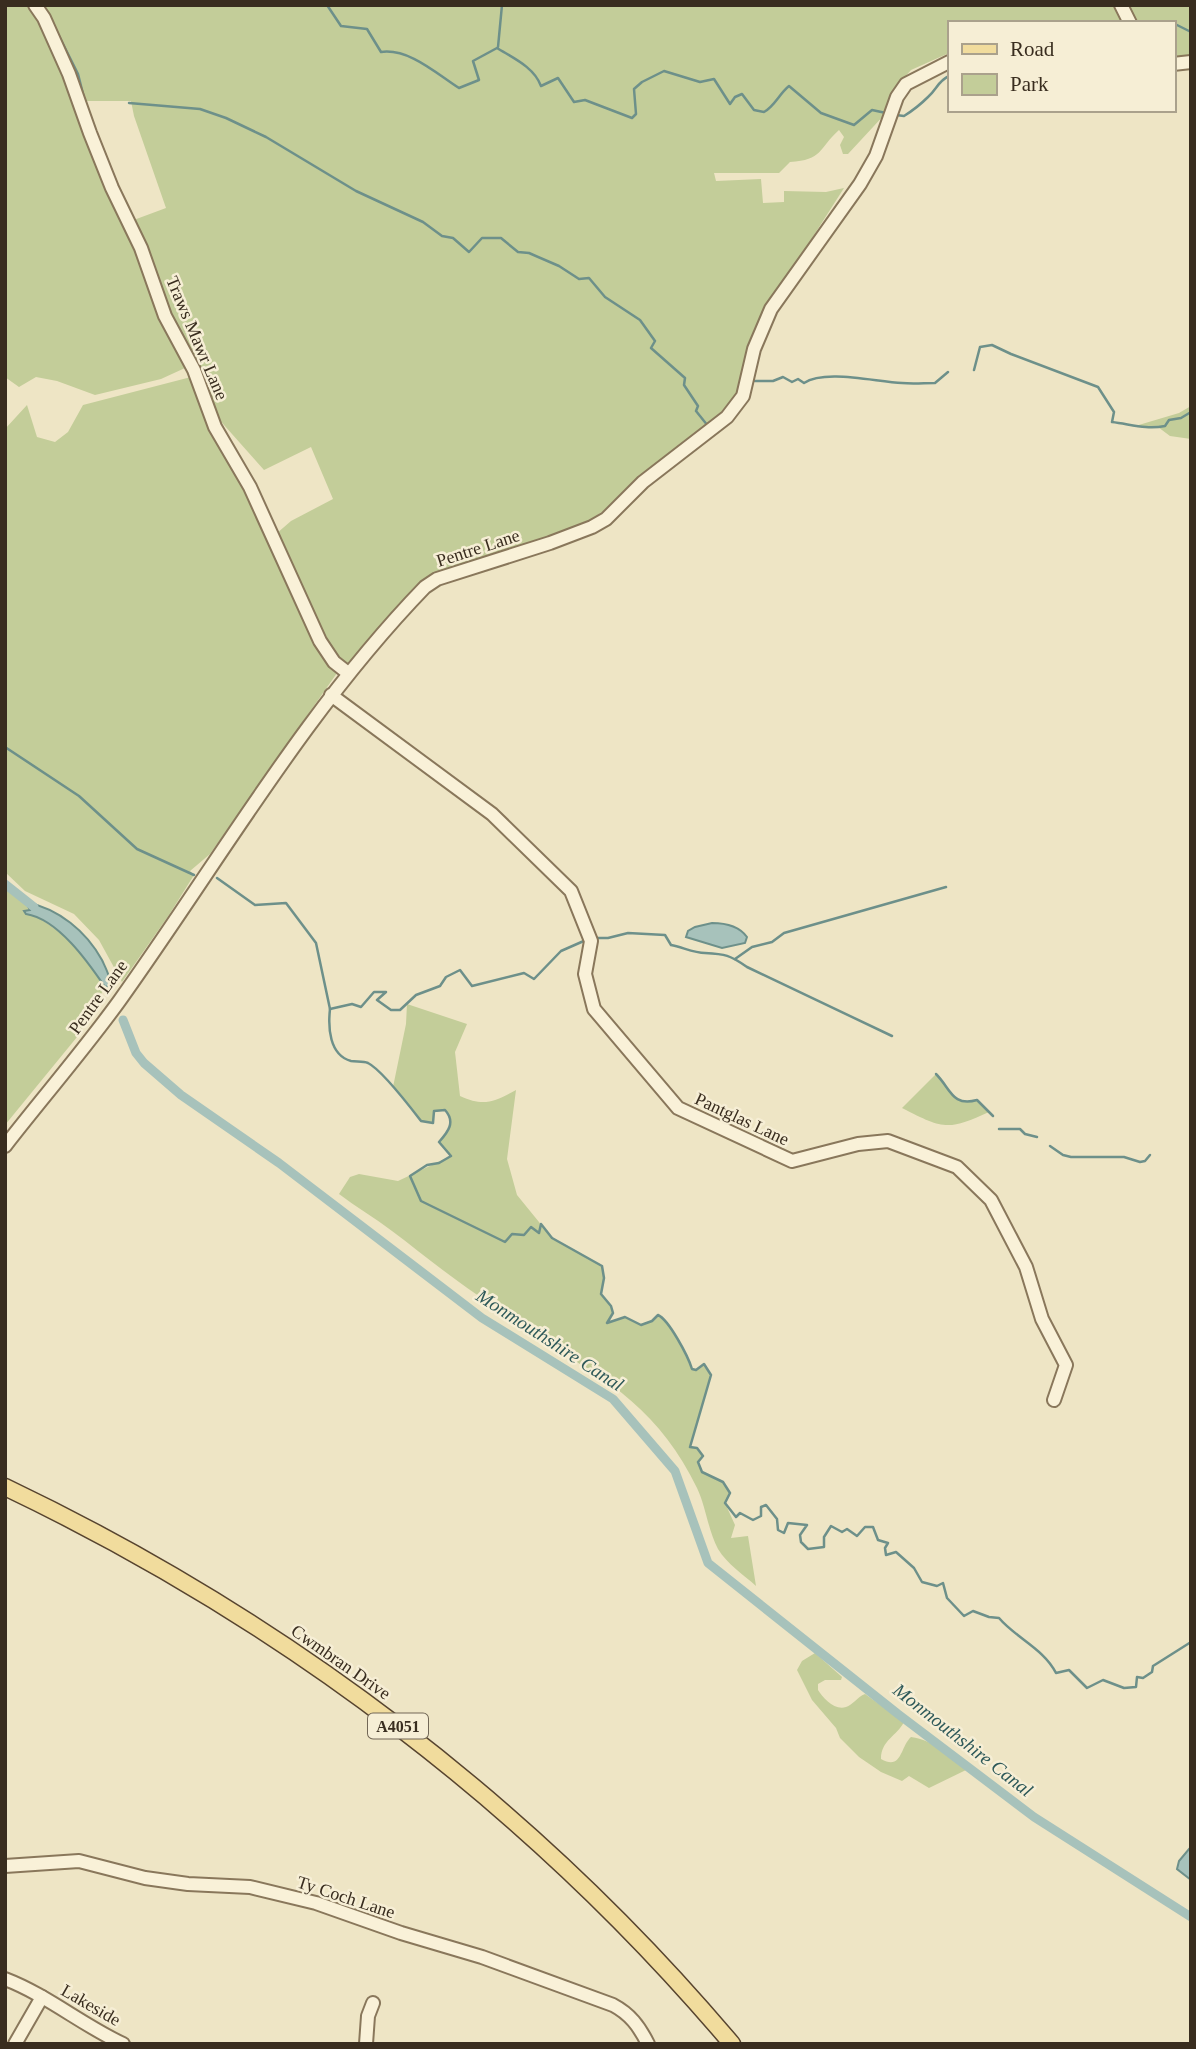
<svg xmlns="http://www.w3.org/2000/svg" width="1196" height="2049" viewBox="0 0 1196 2049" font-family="Georgia,serif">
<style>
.green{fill:#c3cd99}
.water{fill:#a7c2bb;stroke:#6d908a;stroke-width:2}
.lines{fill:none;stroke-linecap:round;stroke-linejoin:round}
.stream{stroke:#6d908a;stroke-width:2.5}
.canal{stroke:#a7c2bb;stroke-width:9}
.minor-casing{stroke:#89775b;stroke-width:16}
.major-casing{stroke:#57442f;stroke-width:19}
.minor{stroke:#f9f1d8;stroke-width:12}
.major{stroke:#f1dc9d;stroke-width:16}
.labels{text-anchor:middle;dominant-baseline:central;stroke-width:5;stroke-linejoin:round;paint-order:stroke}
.shield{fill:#f6eed5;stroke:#726756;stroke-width:2}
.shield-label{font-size:16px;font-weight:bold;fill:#392d1f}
.street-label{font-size:18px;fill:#392d1f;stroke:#f6eed5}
.water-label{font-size:19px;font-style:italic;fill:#2e5959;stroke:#f6eed5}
</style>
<rect width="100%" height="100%" fill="#eee5c5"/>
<g class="green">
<polygon points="5,5 29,5 46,33 159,312 186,365 185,368 161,379 95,395 57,381 36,377 19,387 5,377"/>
<path d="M40 5H1116L1124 19 1111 23H949V53L911 70 895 88 886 113 848 154H843L840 145 844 137 839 130C818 149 823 160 790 162L779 173H714L716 181 761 179 763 203 784 202V191L826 192 844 188 754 329 743 384 734 401 721 417 589 522 566 534 438 574 347 666 337 659 328 644 276 534 291 521 333 499 311 447 264 470 216 416 168 313 131 221 166 208 134 116 131 101H85C76 67 61 34 40 5Z"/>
<polygon points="1125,5 1191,5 1191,57 1173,60 1173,23 1134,23"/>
<polygon points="191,377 255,507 315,640 337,673 210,854 190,871 194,875 169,915 122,982 99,940 74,914 25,891 5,872 5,429 27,405 37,437 55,442 68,432 83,405"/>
<polygon points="1191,406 1191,439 1170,436 1158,427 1132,427 1179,413"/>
<polygon points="5,884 26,902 31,910 30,915 35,915 66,937 82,953 105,987 77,1037 5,1125"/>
<path d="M407 1004 467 1024 455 1052 460 1096C484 1107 494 1102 516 1090L507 1159 517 1195 552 1238 602 1266 604 1278 601 1294 611 1306 613 1313 608 1323 625 1317 641 1325 652 1321 658 1315C669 1320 688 1356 692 1369L696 1370 704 1364 711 1375 690 1447 697 1448 703 1456 698 1462 702 1472 723 1482 730 1493 725 1503 735 1525 731 1538 748 1536 756 1586C744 1575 727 1564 718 1549 708 1530 706 1507 697 1488 662 1415 610 1378 540 1342L544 1330C487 1309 440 1267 392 1231 375 1218 356 1207 339 1194L350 1177 359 1174 398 1181 451 1156 439 1142C448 1132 456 1121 445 1110L434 1111 433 1123 421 1121 393 1087 406 1024Z"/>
<path d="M936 1074C951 1089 952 1107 977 1100L989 1112C948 1131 943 1129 902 1108Z"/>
<path d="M815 1653 842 1677 841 1680H825L818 1684V1690C823 1698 835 1711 846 1707 853 1705 857 1697 865 1694L904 1722C897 1736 881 1740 881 1759 902 1771 900 1747 911 1737 934 1740 949 1756 966 1770L929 1788 909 1776 902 1781 881 1772 859 1757 840 1738 836 1728 812 1700 797 1670 802 1661Z"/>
</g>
<g class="water">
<path d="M26 902C59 909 86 931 102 960 106 969 111 977 109 986L105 987C88 962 58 919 26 914L24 911 30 910Z"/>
<path d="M712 923C725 923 739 926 747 937L745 943 722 948 686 937 688 931 695 927Z"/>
<polygon points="1189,1849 1191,1850 1191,1880 1177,1869 1179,1861"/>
</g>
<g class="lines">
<g class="stream">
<path d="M327 5 341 26 367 29 381 52C409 48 437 74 459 88L479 80 473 61 497 48C513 58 534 67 541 86L558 78 574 102 585 100 632 118 636 114 634 89 642 82 664 71 700 82 714 79 730 104 735 97 742 94 754 110 764 112C775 106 779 94 789 86L821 113 854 125 872 110 886 113"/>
<polyline points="1170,23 1171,23"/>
<polyline points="1173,23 1191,32"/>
<polyline points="53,24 78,74 84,98"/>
<polyline points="498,47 502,5"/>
<polyline points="129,103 200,109 226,118 266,137 356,191 423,222 442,236 453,238 469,252 482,238 501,238 518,252 529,253 559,266 579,279 589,278 605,297 640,320 655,341 651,348 685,378 684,385 698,406 696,411 708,426"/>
<path d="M896 115 904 116C912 111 921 104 928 97 937 89 938 81 949 76"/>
<path d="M974 370 980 347 992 345 1011 354 1098 387 1114 412 1112 422C1130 424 1146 430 1165 426L1169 420 1181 418 1191 412"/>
<path d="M755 381H773L783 377 792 382 798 379 804 383C825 369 876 382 902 383 913 384 924 383 935 383L948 372"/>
<polyline points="5,747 79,796 137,849 194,875"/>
<polyline points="217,878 255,905 286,903 316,943 330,1009 352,1004 361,1007 374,992 386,992 377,1000 391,1010 400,1010 416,995 440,986 446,977 460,970 472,986 524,973 534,979 561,951 586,940"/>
<path d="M596 938H608L628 933 665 935 671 945C682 947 694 953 705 953 725 954 730 955 747 967L892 1036"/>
<polyline points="735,959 752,947 772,942 784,933 946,887"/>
<path d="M330 1009C328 1027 329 1055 351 1061 356 1062 363 1061 368 1063 382 1070 411 1108 421 1121L433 1123 434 1111 445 1110C456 1122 448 1132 439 1142L451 1156 439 1163 427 1165 410 1176 421 1201 505 1242 512 1234 524 1235 531 1227 539 1233 541 1224 552 1238 602 1266 604 1278 601 1294 611 1306 613 1313 607 1323 625 1317 641 1325 652 1321 658 1315C669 1320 688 1356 692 1369L696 1370 704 1364 711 1375 690 1447 697 1448 703 1456 698 1462 702 1472 723 1482 730 1493 725 1503 736 1517 740 1513 753 1520 761 1516V1507L766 1505 777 1519 778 1530 784 1533 788 1523 807 1525 800 1535 801 1542 808 1549 824 1547V1537L831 1526 842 1532 847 1529 857 1536 865 1527H873L878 1540 888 1543 885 1548 886 1555 896 1552 914 1568 922 1582 937 1586 943 1583 947 1598 964 1616 973 1611 989 1617 999 1618C1016 1638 1044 1649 1056 1673L1069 1670 1087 1688 1103 1680 1124 1688 1136 1687 1137 1677 1143 1678 1152 1672 1153 1666 1191 1642"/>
<path d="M936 1074C951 1089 952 1107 977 1100L993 1116"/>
<polyline points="999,1129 1020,1129 1025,1134 1037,1137"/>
<polyline points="1050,1146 1063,1155 1071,1157 1124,1157 1140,1162 1145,1161 1150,1155"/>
</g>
<g class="canal">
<polyline points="5,884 34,907"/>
<polyline points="123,1020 136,1053 144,1063 181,1095 279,1163 482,1318 613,1399 675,1471 708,1563 898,1714 1034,1817 1191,1917"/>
</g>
<defs>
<g id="minor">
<polyline points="35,5 44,18 69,74 90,133 112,188 141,248 165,316 194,370 215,427 250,487 320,641 334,662 348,673"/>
<polyline points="1121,5 1130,23"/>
<polyline points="1173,64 1191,62"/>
<polyline points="331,695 492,814 571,891 591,941 585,974 594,1009 678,1108 792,1161 858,1144 888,1141 957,1167 991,1200 1026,1267 1042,1319 1066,1365 1054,1400"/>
<path d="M5 1146C43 1097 84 1050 120 1000 220 860 305 711 425 587L437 579 550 543 592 527 606 519 643 482 727 417 743 396 754 349 771 309 860 184 876 156 897 97 906 84 949 62"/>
<path d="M5 1866 79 1861 145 1878 188 1884 250 1887 316 1903 401 1933 482 1957 613 2005C630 2014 639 2026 648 2044"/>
<path d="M5 1979C47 1995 82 2025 123 2044"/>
<polyline points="15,2044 42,1997"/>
<polyline points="366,2044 368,2016 373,2003"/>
</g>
<path id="major" d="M5 1487C284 1620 533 1808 732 2044"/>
</defs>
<use href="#minor" class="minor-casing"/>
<use href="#major" class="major-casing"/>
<use href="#minor" class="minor"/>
<use href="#major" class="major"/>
</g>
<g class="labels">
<rect class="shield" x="368" y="1713.5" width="60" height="25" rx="5"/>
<g class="shield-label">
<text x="398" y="1726">A4051</text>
</g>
<g class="street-label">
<text transform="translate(197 338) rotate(67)">Traws Mawr Lane</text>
<text transform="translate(478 548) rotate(-18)">Pentre Lane</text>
<text transform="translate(98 997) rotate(-54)">Pentre Lane</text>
<text transform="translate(742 1119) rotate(25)">Pantglas Lane</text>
<text transform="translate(341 1662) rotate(35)">Cwmbran Drive</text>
<text transform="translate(346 1897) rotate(18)">Ty Coch Lane</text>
<text transform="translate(91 2005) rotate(30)">Lakeside</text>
</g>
<g class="water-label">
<text transform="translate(550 1340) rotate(33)">Monmouthshire Canal</text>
<text transform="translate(963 1740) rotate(38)">Monmouthshire Canal</text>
</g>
</g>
<rect width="1196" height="2049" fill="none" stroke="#392d1f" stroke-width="14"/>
<rect x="948" y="21" width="228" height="91" fill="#f6eed5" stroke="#aaa18c" stroke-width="2"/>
<rect x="962" y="44" width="35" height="10" fill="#f1dc9d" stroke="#aaa18c" stroke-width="2"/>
<text x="1010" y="56" font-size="21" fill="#392d1f">Road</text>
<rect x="962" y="74" width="35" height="21" fill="#c3cd99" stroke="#aaa18c" stroke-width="2"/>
<text x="1010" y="91" font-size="21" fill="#392d1f">Park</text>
</svg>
